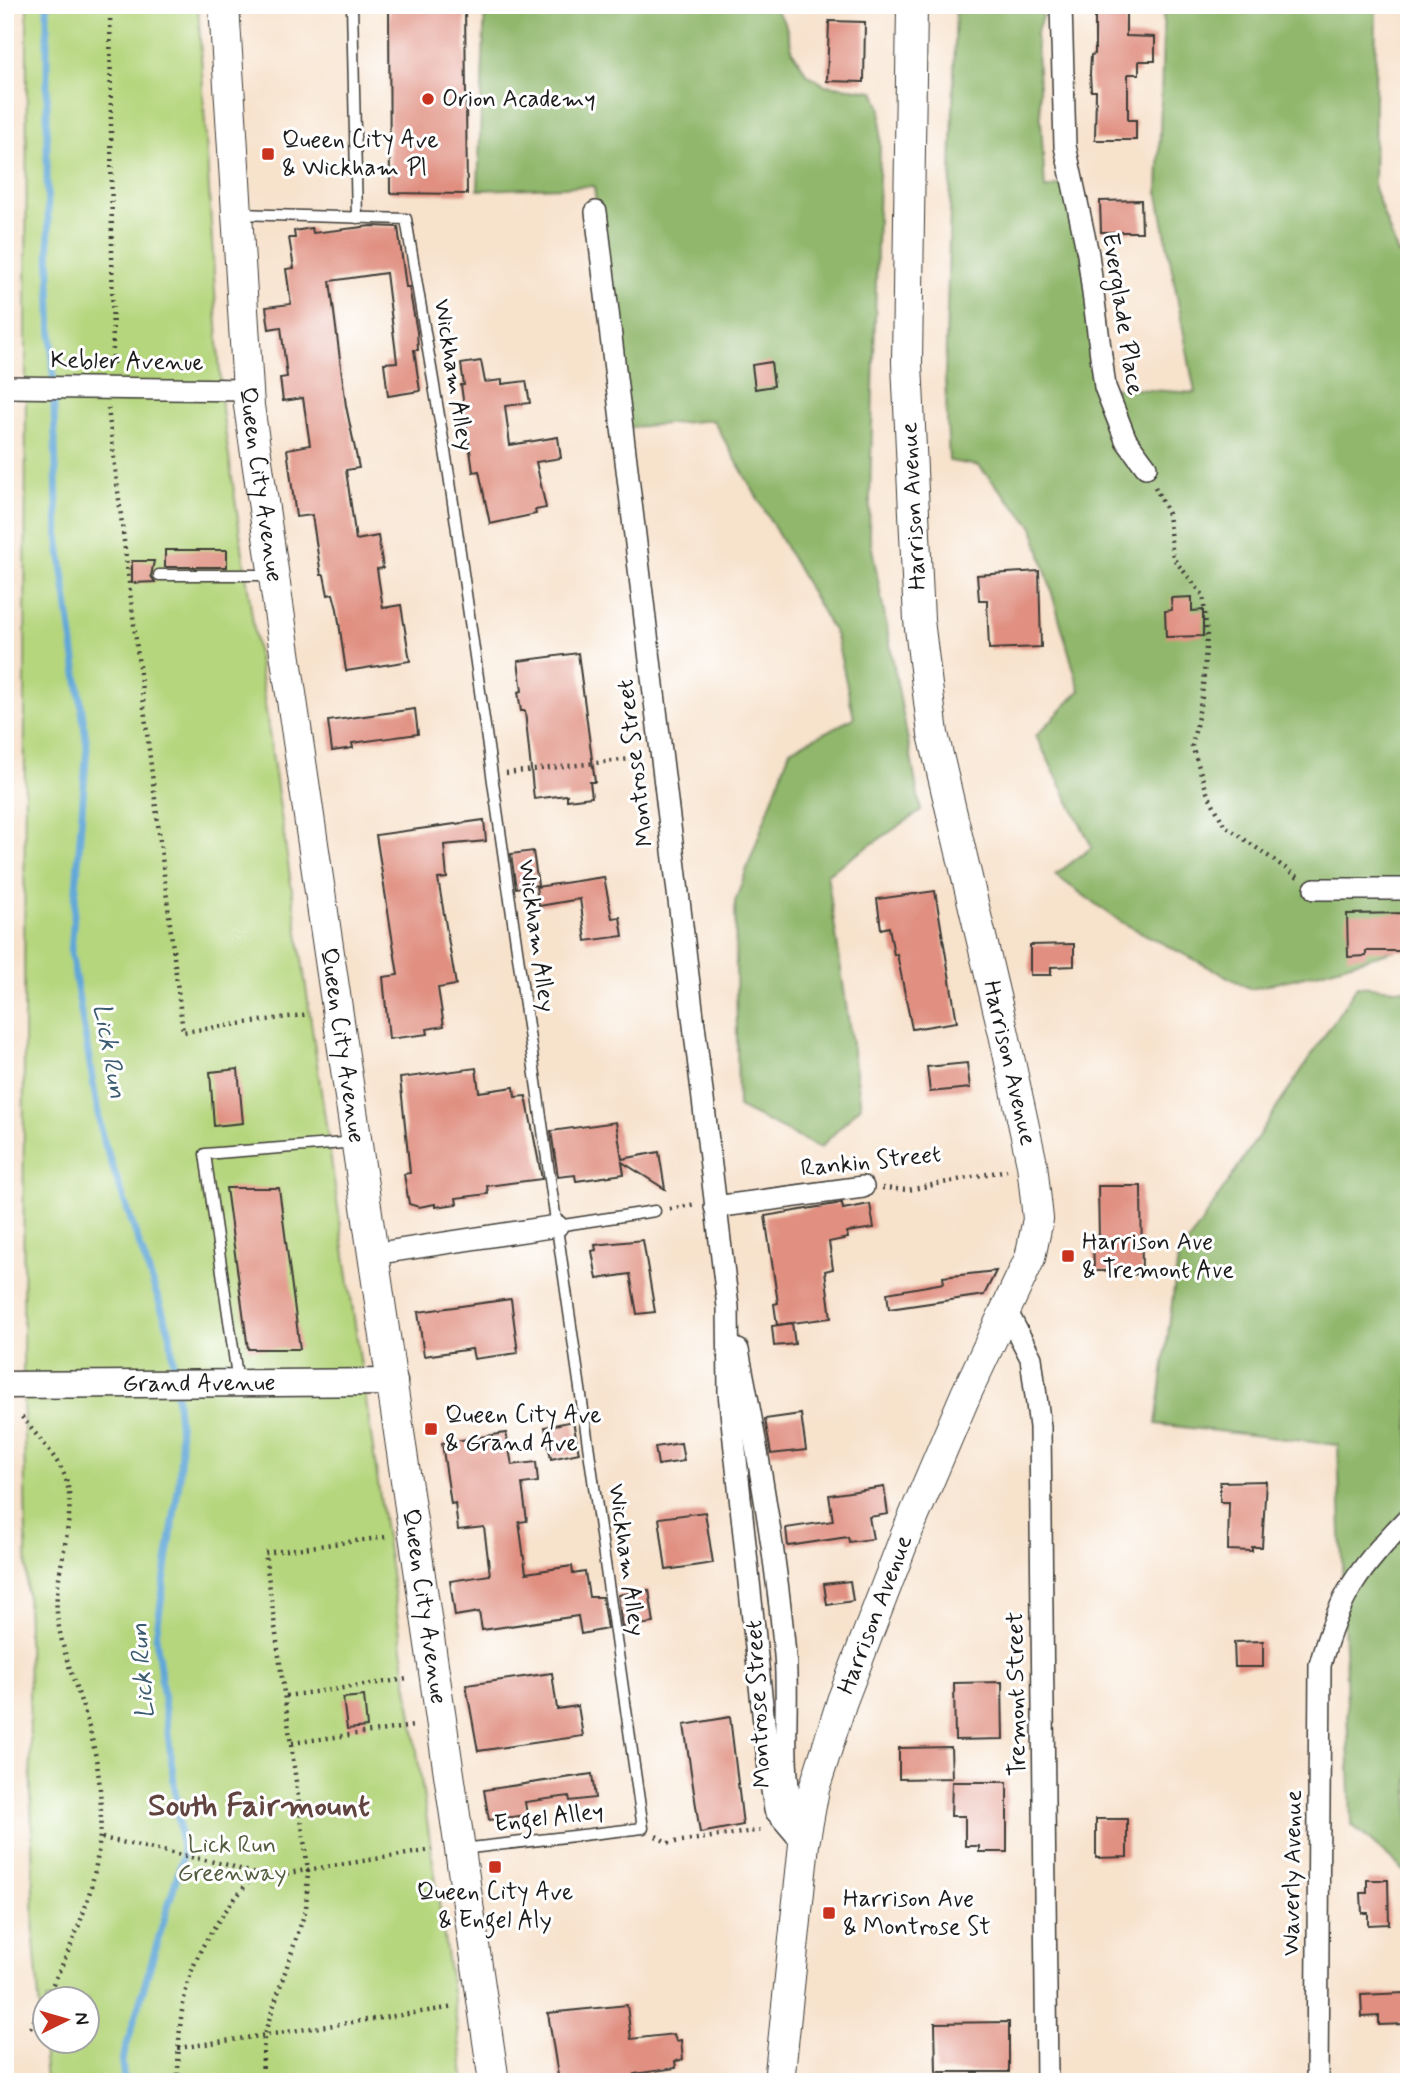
<svg xmlns="http://www.w3.org/2000/svg" width="1414" height="2087" viewBox="0 0 1414 2087" font-family="Mynerve,sans-serif">
<style>
.green{fill:#b5d67d;stroke:#68794c;stroke-width:2;fill-rule:evenodd}
.forest{fill:#90b76c;stroke:#566a44;stroke-width:2}
.lines{fill:none;stroke-linecap:round;stroke-linejoin:round}
.stream{stroke:#61a7d7;stroke-width:7}
.building{fill:#e08f80}
.service-casing{stroke:#3d3a36;stroke-width:13}
.minor-casing{stroke:#3d3a36;stroke-width:24}
.tertiary-casing{stroke:#3d3a36;stroke-width:29}
.secondary-casing{stroke:#3d3a36;stroke-width:32}
.path{stroke:#3d3a36;stroke-width:4.5;stroke-dasharray:2 5;stroke-linecap:butt}
.service{stroke:#fff;stroke-width:10}
.minor{stroke:#fff;stroke-width:21}
.tertiary{stroke:#fff;stroke-width:26}
.secondary{stroke:#fff;stroke-width:30}
.poi-dot{fill:#c8321e;stroke:#fff;stroke-width:2.5}
.labels{text-anchor:middle;dominant-baseline:central;stroke-width:6;stroke-linejoin:round;paint-order:stroke}
.poi-label{font-size:24px;fill:#1c1c1c;stroke:#fff;text-anchor:start}
.street-label{font-size:24px;fill:#1c1c1c;stroke:#fff}
.park-label{font-size:24px;fill:#525d3e;stroke:#fff}
.water-label{font-size:26px;font-style:italic;fill:#3b5b70;stroke:#fff}
.district-label{font-size:32px;font-weight:bold;fill:#61443f;stroke:#fff}
</style>
<rect width="100%" height="100%" fill="#fff"/>
<filter id="ink" filterUnits="userSpaceOnUse"><feTurbulence type="fractalNoise" baseFrequency=".0143" numOctaves="2"/><feDisplacementMap in="SourceGraphic" scale="14" xChannelSelector="R" yChannelSelector="G"/><feConvolveMatrix kernelMatrix="1 2 1 2 8 2 1 2 1" color-interpolation-filters="sRGB"/></filter>
<filter id="wash" filterUnits="userSpaceOnUse"><feTurbulence type="fractalNoise" baseFrequency=".00686" numOctaves="4" result="noise"/><feDisplacementMap in="SourceGraphic" scale="28" xChannelSelector="R" yChannelSelector="G"/><feGaussianBlur stdDeviation="1.57" result="paint"/><feColorMatrix in="noise" values="0 0 0 0 0 0 0 0 0 0 0 0 0 0 0 0 0 1.4 0 .05"/><feComposite in="paint" operator="in"/></filter>
<g filter="url(#wash)">
<rect width="100%" height="100%" fill="#f7e2cc"/>
<path class="green" d="M27 5H198L222 409 465 2082H46L34 1941 23 1387ZM46 2000H88V2042H46Z"/>
<g class="forest">
<polygon points="485,5 772,5 785,23 793,52 807,74 825,85 874,91 881,109 869,532 921,811 827,874 861,1106 820,1148 738,1107 735,902 790,750 854,718 836,636 713,420 622,428 594,186 478,190"/>
<polygon points="956,5 1046,5 1036,35 1045,189 1070,182 1105,387 1195,393 1158,195 1164,5 1376,5 1374,188 1398,254 1409,252 1409,946 1317,973 1251,989 1121,922 1055,875 1092,847 1036,736 1080,691 1033,527 979,466 949,461 945,378"/>
<polygon points="1357,986 1409,990 1409,1875 1351,1824 1338,1445 1156,1424 1178,1258"/>
</g>
<g class="lines">
<g class="stream">
<polyline points="47,5 47,180 58,536 87,747 71,952 102,1136 170,1333 175,1377"/>
<polyline points="124,2082 122,2061 183,1856 156,1636 179,1482 181,1448 176,1389"/>
</g>
</g>
<g id="blocks">
<g class="building">
<polygon points="389,5 465,5 467,194 390,193"/>
<polygon points="1095,9 1126,9 1126,36 1155,37 1155,61 1139,61 1139,74 1128,74 1128,120 1136,120 1136,140 1095,140 1096,91 1091,91 1090,74 1091,55 1095,54"/>
<polygon points="829,21 865,22 864,82 827,81"/>
<polygon points="1141,200 1142,232 1101,232 1100,201"/>
<polygon points="371,226 398,227 406,287 409,287 417,332 418,350 414,350 420,391 388,396 384,363 397,362 386,273 330,281 346,406 359,468 346,470 356,540 378,536 383,568 377,569 383,608 401,605 410,661 346,671 337,609 333,594 328,595 324,575 321,575 312,515 296,517 287,449 310,445 303,398 283,401 280,378 287,377 281,327 269,329 266,307 291,304 286,269 294,268 289,238 295,238 294,231 312,228 313,233"/>
<polygon points="481,361 485,382 502,380 502,384 526,381 530,403 505,406 510,445 558,437 561,458 536,462 546,508 535,510 536,514 490,524 479,471 473,472 461,385 464,385 461,364"/>
<polygon points="771,362 774,386 755,389 752,365"/>
<rect x="165" y="550" width="62" height="17"/>
<polygon points="132,561 154,561 151,576 155,582 132,583"/>
<polygon points="1039,571 1041,647 989,649 987,600 979,600 977,575"/>
<polygon points="1192,597 1192,611 1203,610 1203,636 1166,637 1165,611 1172,610 1171,598"/>
<polygon points="578,653 595,782 590,782 592,797 567,800 567,795 534,799 525,711 521,711 518,692 522,691 518,661"/>
<polygon points="415,709 418,734 352,743 353,748 332,751 328,721"/>
<polygon points="484,820 486,841 444,845 447,878 438,879 456,985 438,988 444,1026 427,1029 428,1034 389,1039 383,977 398,975 376,835"/>
<polygon points="533,851 538,885 516,888 511,854"/>
<polygon points="604,877 612,918 620,917 623,936 586,941 580,899 539,906 536,887"/>
<polygon points="935,891 957,1022 912,1029 897,954 894,955 889,927 881,929 877,899"/>
<polygon points="1409,913 1409,951 1366,951 1366,956 1348,957 1347,914"/>
<polygon points="1074,944 1074,966 1051,967 1051,975 1030,975 1030,945"/>
<polygon points="967,1063 970,1088 930,1092 927,1067"/>
<polygon points="476,1068 479,1092 514,1087 515,1097 526,1096 542,1179 487,1186 488,1194 456,1198 457,1204 435,1207 435,1204 419,1207 409,1204 404,1174 410,1173 400,1078"/>
<polygon points="238,1069 243,1123 214,1126 210,1072"/>
<polygon points="616,1122 622,1159 659,1152 665,1189 622,1162 624,1174 576,1181 575,1175 558,1177 551,1131"/>
<polygon points="1098,1186 1141,1186 1142,1274 1111,1276 1111,1271 1094,1271 1093,1238 1099,1238"/>
<polygon points="226,1188 279,1188 300,1349 248,1349"/>
<polygon points="842,1203 843,1209 870,1204 874,1228 847,1232 848,1238 829,1242 833,1269 825,1271 831,1318 777,1325 774,1304 778,1303 765,1216"/>
<polygon points="643,1240 655,1312 637,1314 630,1274 597,1279 592,1251 596,1250 595,1245"/>
<polygon points="996,1271 984,1295 889,1309 887,1293 944,1283 943,1277"/>
<polygon points="511,1299 518,1353 474,1359 472,1349 424,1356 418,1312"/>
<polygon points="792,1323 795,1344 774,1346 772,1326"/>
<polygon points="801,1414 806,1450 771,1454 765,1419"/>
<polygon points="573,1421 579,1453 551,1459 545,1427"/>
<polygon points="506,1433 512,1465 536,1462 538,1482 522,1484 527,1521 519,1522 526,1573 572,1566 573,1574 585,1572 589,1597 602,1597 607,1629 581,1634 578,1616 482,1630 479,1612 455,1616 450,1581 490,1575 484,1527 458,1530 455,1503 451,1504 442,1443"/>
<polygon points="681,1443 684,1461 658,1465 655,1447"/>
<polygon points="1266,1481 1262,1547 1252,1547 1252,1551 1228,1550 1229,1502 1220,1502 1220,1482"/>
<polygon points="884,1487 888,1514 869,1517 873,1539 849,1542 848,1537 788,1546 786,1528 833,1521 829,1495"/>
<polygon points="705,1512 713,1563 666,1570 659,1518"/>
<polygon points="850,1581 853,1601 827,1605 824,1584"/>
<polygon points="649,1590 654,1623 622,1627 618,1595"/>
<polygon points="1263,1641 1263,1667 1235,1667 1234,1642"/>
<polygon points="552,1673 557,1709 578,1706 583,1736 478,1751 466,1685"/>
<polygon points="1002,1682 1003,1739 955,1740 954,1683"/>
<polygon points="364,1696 367,1727 347,1729 343,1698"/>
<polygon points="730,1717 743,1825 700,1833 684,1725"/>
<polygon points="951,1747 952,1778 899,1779 899,1748"/>
<polygon points="592,1774 595,1798 570,1801 569,1796 525,1802 527,1815 489,1820 484,1790"/>
<polygon points="952,1782 1007,1782 1007,1852 979,1852 979,1846 965,1846 965,1816 951,1816"/>
<polygon points="1096,1819 1127,1819 1127,1857 1096,1858"/>
<polygon points="1367,1880 1388,1880 1389,1924 1368,1925 1368,1913 1362,1913 1361,1893 1367,1893"/>
<polygon points="1404,1993 1406,2024 1379,2025 1379,2016 1362,2017 1361,1995"/>
<polygon points="627,2005 631,2039 674,2034 676,2041 681,2040 683,2060 675,2061 676,2068 634,2074 635,2082 559,2082 548,2013"/>
<polygon points="1009,2022 1009,2072 936,2072 935,2023"/>
</g>
</g>
</g>
<g filter="url(#ink)">
<use href="#blocks" fill-opacity="0" stroke="#3d3a36" stroke-width="2"/>
<g class="lines">
<defs>
<g id="service">
<polyline points="352,5 357,218"/>
<polyline points="240,214 406,219 449,475 643,1828 462,1849"/>
<polyline points="159,575 270,575"/>
<polyline points="557,1226 655,1211"/>
<polyline points="238,1383 205,1154 356,1142"/>
</g>
<g id="minor">
<polyline points="1061,5 1065,146 1088,254 1105,387 1126,440 1146,467"/>
<polyline points="596,212 728,1307 729,1393 769,1770 775,1810 804,1844"/>
<polyline points="5,387 248,390"/>
<polyline points="1315,889 1409,889"/>
<polyline points="715,1207 863,1187"/>
<polyline points="373,1254 557,1226"/>
<polyline points="1007,1312 1031,1358 1040,1427 1047,2082"/>
<path d="M738 1350C758 1451 776 1553 785 1655 789 1701 782 1747 789 1793 791 1807 797 1821 801 1834"/>
<path d="M1317 2082 1320 1665C1339 1595 1359 1568 1409 1517"/>
</g>
<g id="tertiary">
<path id="s1" d="M5 1385 394 1382"/>
</g>
<g id="secondary">
<path id="s2" d="M224 5 249 406 494 2082"/>
<path id="s3" d="M779 2082 804 1844 814 1789 842 1701 905 1537 966 1394 1030 1258 1038 1219 1032 1164 1004 1034 933 734 919 620 907 363 912 5"/>
</g>
</defs>
<use href="#service" class="service-casing"/>
<use href="#minor" class="minor-casing"/>
<use href="#tertiary" class="tertiary-casing"/>
<use href="#secondary" class="secondary-casing"/>
<g class="path">
<polyline points="110,5 113,367"/>
<polyline points="108,408 183,1032 309,1014"/>
<polyline points="1155,487 1168,514 1173,558 1203,595 1207,636 1202,697 1192,746 1207,792 1224,825 1298,877"/>
<polyline points="506,773 640,758"/>
<polyline points="882,1188 908,1190 1007,1170"/>
<polyline points="670,1209 696,1204"/>
<path d="M22 1417C35 1434 53 1452 63 1472 82 1510 53 1570 57 1613 61 1655 81 1694 91 1735 120 1852 81 1933 28 2032"/>
<polyline points="286,1696 407,1679"/>
<polyline points="292,1743 414,1726"/>
<polyline points="656,1836 668,1843 763,1830"/>
<polyline points="102,1838 228,1865 255,1874 282,1874 432,1850"/>
<polyline points="178,2048 455,2007"/>
<path d="M178 2082C178 1982 191 1950 255 1874"/>
<polyline points="262,2082 264,2035 306,1909 308,1870 265,1553 386,1537"/>
</g>
<use href="#service" class="service"/>
<use href="#minor" class="minor"/>
<use href="#tertiary" class="tertiary"/>
<use href="#secondary" class="secondary"/>
</g>
</g>
<g class="poi-dot">
<circle cx="428" cy="99" r="7"/>
<rect x="261" y="147" width="14" height="14" rx="3.5"/>
<rect x="1061" y="1249" width="14" height="14" rx="3.5"/>
<rect x="424" y="1422" width="14" height="14" rx="3.5"/>
<rect x="488" y="1860" width="14" height="14" rx="3.5"/>
<rect x="822" y="1906" width="14" height="14" rx="3.5"/>
</g>
<g class="labels">
<g class="poi-label">
<text x="442" y="99">Orion Academy</text>
<text x="282" y="140">Queen City Ave<tspan x="282" dy="28">&amp; Wickham Pl</tspan></text>
<text x="1082" y="1242">Harrison Ave<tspan x="1082" dy="28">&amp; Tremont Ave</tspan></text>
<text x="445" y="1415">Queen City Ave<tspan x="445" dy="28">&amp; Grand Ave</tspan></text>
<text x="495" y="1892" text-anchor="middle">Queen City Ave<tspan x="495" dy="28">&amp; Engel Aly</tspan></text>
<text x="843" y="1899">Harrison Ave<tspan x="843" dy="28">&amp; Montrose St</tspan></text>
</g>
<g class="street-label">
<text transform="translate(1122 314) rotate(81)">Everglade Place</text>
<text transform="translate(127 362) rotate(1)">Kebler Avenue</text>
<text transform="translate(453 375) rotate(81)">Wickham Alley</text>
<text stroke="none"><textPath href="#s2" startOffset="481">Queen City Avenue</textPath></text>
<text transform="translate(914 506) rotate(-93)">Harrison Avenue</text>
<text transform="translate(636 763) rotate(-97)">Montrose Street</text>
<text transform="translate(536 936) rotate(82)">Wickham Alley</text>
<text stroke="none"><textPath href="#s2" startOffset="1048">Queen City Avenue</textPath></text>
<text transform="translate(1009 1063) rotate(77)">Harrison Avenue</text>
<text transform="translate(871 1162) rotate(-6)">Rankin Street</text>
<text stroke="none"><textPath href="#s1" startOffset="194">Grand Avenue</textPath></text>
<text transform="translate(626 1560) rotate(82)">Wickham Alley</text>
<text stroke="none"><textPath href="#s2" startOffset="1615">Queen City Avenue</textPath></text>
<text stroke="none"><textPath href="#s3" startOffset="480">Harrison Avenue</textPath></text>
<text transform="translate(1017 1694) rotate(-91)">Tremont Street</text>
<text transform="translate(759 1704) rotate(-93)">Montrose Street</text>
<text transform="translate(549 1818) rotate(-7)">Engel Alley</text>
<text transform="translate(1293 1873) rotate(-89)">Waverly Avenue</text>
</g>
<g class="park-label">
<text x="232" y="1845">Lick Run<tspan x="232" dy="28">Greenway</tspan></text>
</g>
<g class="water-label">
<text transform="translate(109 1051) rotate(80)">Lick Run</text>
<text transform="translate(143 1671) rotate(-94)">Lick Run</text>
</g>
<g class="district-label">
<text x="259" y="1806">South Fairmount</text>
</g>
</g>
<rect width="1414" height="2087" fill="none" stroke="#fff" stroke-width="28"/>
<g transform="translate(66 2020) rotate(85)"><circle r="33" fill="#ffffff" stroke="#a4a4a4" stroke-width="2"/>
<path d="M0-5L12 26L0 18L-12 26Z" fill="#c8321e"/>
<text y="-10" font-size="19" font-weight="bold" text-anchor="middle" fill="#1c1c1c">N</text>
</g>
</svg>
